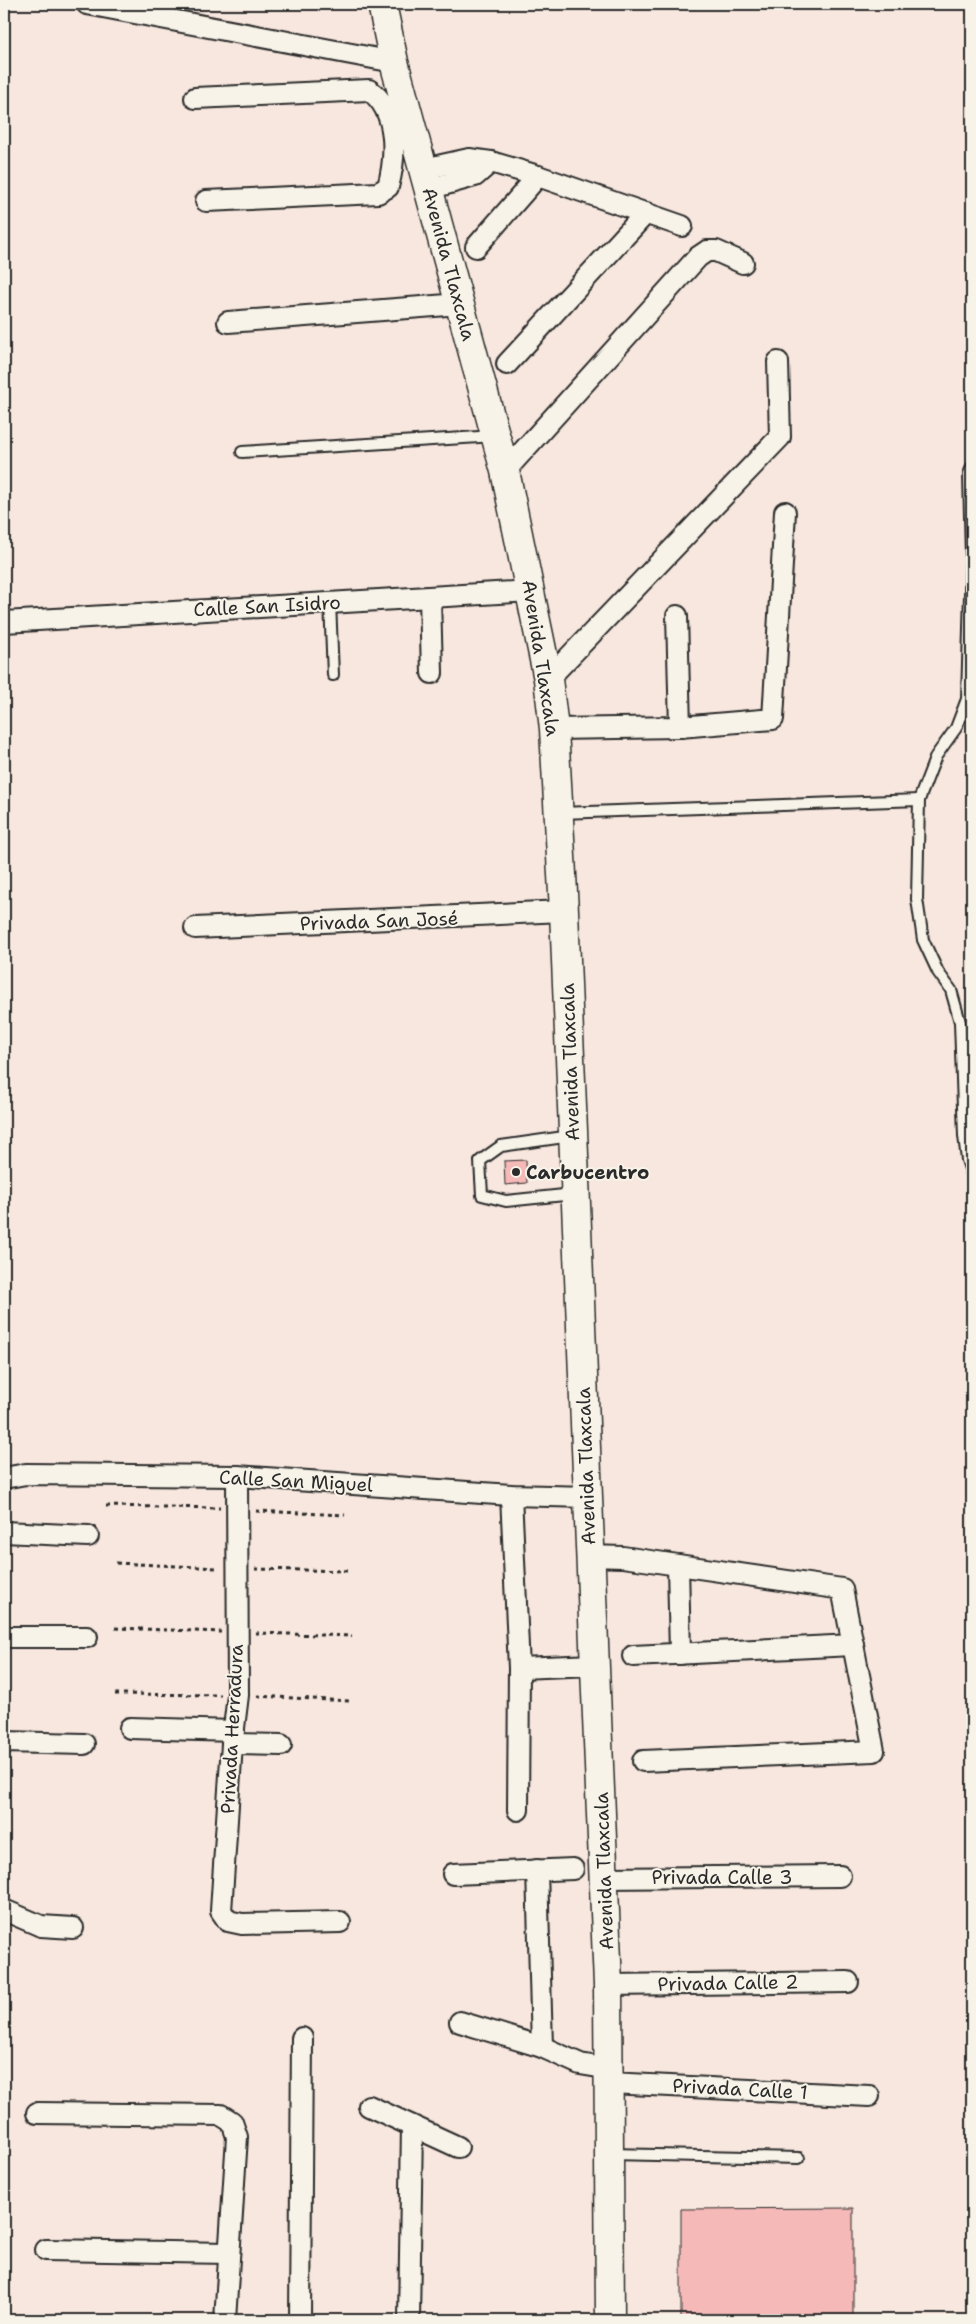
<svg xmlns="http://www.w3.org/2000/svg" width="976" height="2324" viewBox="0 0 976 2324" font-family="'Shantell Sans',sans-serif">
<style>
.building{fill:#f5b9b8;stroke:#2b2b2b}
.lines{fill:none;stroke-linecap:round;stroke-linejoin:round}
.lane-casing{stroke:#2b2b2b;stroke-width:14}
.street-casing{stroke:#2b2b2b;stroke-width:24}
.secondary-casing{stroke:#2b2b2b;stroke-width:31}
.path{stroke:#2b2b2b;stroke-width:3;stroke-dasharray:4 4;stroke-linecap:butt}
.lane{stroke:#f7f3e8;stroke-width:10}
.street{stroke:#f7f3e8;stroke-width:20}
.secondary{stroke:#f7f3e8;stroke-width:28}
.poi-dot{fill:#2b2b2b;stroke:#f7f3e8;stroke-width:2}
.labels{text-anchor:middle;dominant-baseline:central;stroke-width:4;stroke-linejoin:round;paint-order:stroke}
.street-label{font-size:19px;fill:#2b2b2b;stroke:#f7f3e8}
.poi-label{font-size:19px;font-weight:bold;fill:#2b2b2b;stroke:#f7f3e8;text-anchor:start}
</style>
<rect width="100%" height="100%" fill="#f7e7de"/>
<filter id="ink" filterUnits="userSpaceOnUse"><feTurbulence type="fractalNoise" baseFrequency=".02" numOctaves="2"/><feDisplacementMap in="SourceGraphic" scale="10" xChannelSelector="R" yChannelSelector="G"/><feConvolveMatrix kernelMatrix="1 2 1 2 8 2 1 2 1" color-interpolation-filters="sRGB"/></filter>
<g filter="url(#ink)">
<g class="building">
<polygon points="526,1160 527,1183 505,1185 504,1161"/>
<polygon points="853,2208 853,2320 681,2320 681,2209"/>
</g>
<g class="lines">
<defs>
<g id="lane">
<polyline points="242,452 495,436"/>
<polyline points="972,467 969,474 971,558 967,699 956,728 936,756 919,800 917,899 923,940 938,972 951,990 960,1022 964,1136 967,1160 972,1174"/>
<polyline points="330,602 333,675"/>
<polyline points="561,813 919,800"/>
<polyline points="571,1136 501,1146 480,1161 482,1195 506,1201 574,1194"/>
<polyline points="610,2154 799,2158"/>
</g>
<g id="street">
<polyline points="87,4 394,62"/>
<path d="M195 98 369 90C399 111 396 157 388 187L378 193 206 201"/>
<polyline points="424,169 469,159 491,162 538,176 682,226"/>
<polyline points="429,189 475,176 491,162"/>
<polyline points="476,247 538,176"/>
<polyline points="228,322 460,304"/>
<polyline points="507,364 646,213"/>
<polyline points="505,471 698,257 707,251 716,251 743,263"/>
<polyline points="430,597 432,673"/>
<polyline points="677,616 680,727"/>
<polyline points="4,622 531,591"/>
<polyline points="548,679 780,437 778,362"/>
<polyline points="554,729 680,727 773,719 785,512"/>
<polyline points="195,928 564,911"/>
<polyline points="237,1476 238,1695 232,1744 221,1911 228,1921 242,1924 340,1922"/>
<polyline points="4,1478 26,1474 237,1476 511,1495 588,1497"/>
<polyline points="511,1495 519,1668 518,1810"/>
<polyline points="4,1532 88,1536"/>
<polyline points="590,1556 623,1557 842,1589 874,1751 643,1761"/>
<polyline points="678,1565 680,1654"/>
<polyline points="4,1637 87,1637"/>
<polyline points="633,1656 853,1645"/>
<polyline points="519,1668 595,1665"/>
<polyline points="130,1728 234,1731"/>
<polyline points="4,1742 84,1744"/>
<polyline points="232,1744 281,1745"/>
<polyline points="537,1870 542,2047"/>
<polyline points="453,1874 573,1869"/>
<polyline points="604,1878 840,1876"/>
<polyline points="4,1910 41,1926 73,1928"/>
<polyline points="608,1985 848,1982"/>
<polyline points="460,2022 542,2047 580,2064 610,2069"/>
<polyline points="610,2083 869,2096"/>
<polyline points="369,2106 458,2147"/>
<polyline points="37,2113 221,2115 232,2122 237,2137 225,2320"/>
<polyline points="46,2250 229,2253"/>
<polyline points="300,2320 302,2038"/>
<polyline points="409,2320 412,2126"/>
</g>
<polyline id="secondary" points="382,4 394,62 505,471 548,679 554,729 564,911 608,1985 610,2320"/>
</defs>
<use href="#lane" class="lane-casing"/>
<use href="#street" class="street-casing"/>
<use href="#secondary" class="secondary-casing"/>
<g class="path">
<polyline points="106,1506 220,1508"/>
<polyline points="256,1511 345,1515"/>
<polyline points="116,1563 218,1568"/>
<polyline points="255,1569 349,1571"/>
<polyline points="115,1628 221,1632"/>
<polyline points="255,1633 352,1636"/>
<polyline points="115,1694 221,1695"/>
<polyline points="257,1696 349,1701"/>
</g>
<use href="#lane" class="lane"/>
<use href="#street" class="street"/>
<use href="#secondary" class="secondary"/>
</g>
</g>
<circle class="poi-dot" cx="516" cy="1172" r="5"/>
<g class="labels">
<g class="street-label">
<text transform="translate(449 264) rotate(75)">Avenida Tlaxcala</text>
<text transform="translate(267 606) rotate(-3)">Calle San Isidro</text>
<text transform="translate(541 658) rotate(81)">Avenida Tlaxcala</text>
<text transform="translate(379 921) rotate(-2)">Privada San José</text>
<text transform="translate(570 1062) rotate(-92)">Avenida Tlaxcala</text>
<text transform="translate(586 1466) rotate(-92)">Avenida Tlaxcala</text>
<text transform="translate(296 1481) rotate(3)">Calle San Miguel</text>
<text transform="translate(232 1729) rotate(-87)">Privada Herradura</text>
<text transform="translate(604 1871) rotate(-92)">Avenida Tlaxcala</text>
<text x="722" y="1877">Privada Calle 3</text>
<text transform="translate(728 1983) rotate(-1)">Privada Calle 2</text>
<text transform="translate(740 2089) rotate(3)">Privada Calle 1</text>
</g>
<g class="poi-label">
<text x="526" y="1172">Carbucentro</text>
</g>
</g>
<rect width="976" height="2324" fill="none" stroke="#f7f3e8" stroke-width="20"/>
<rect x="10" y="10" width="956" height="2304" fill="none" stroke="#2b2b2b" stroke-width="2" filter="url(#ink)"/>
</svg>
